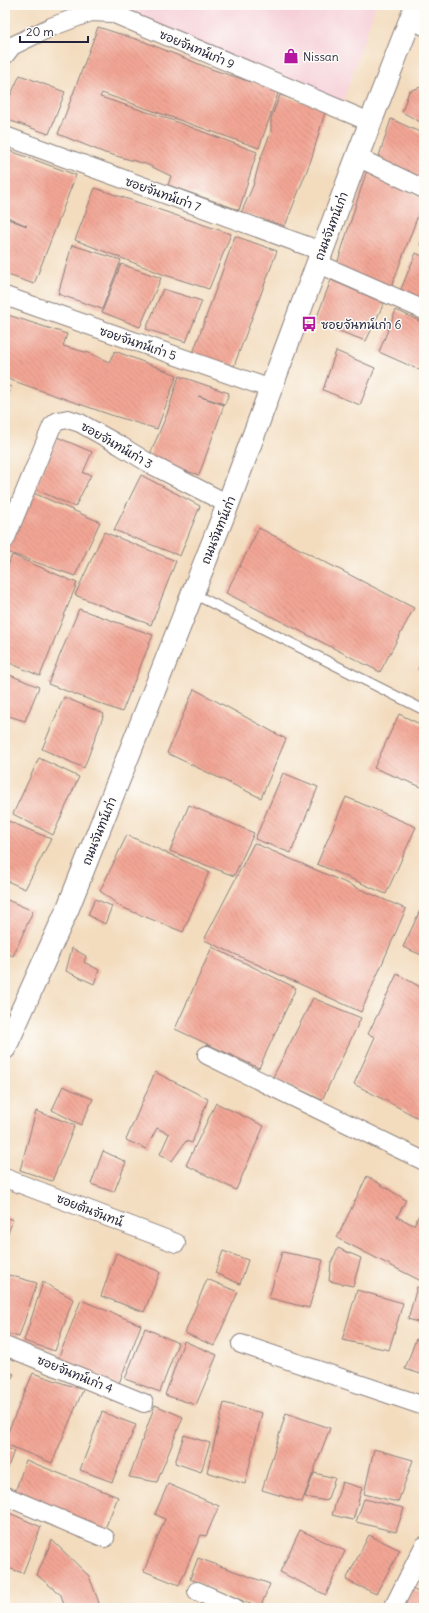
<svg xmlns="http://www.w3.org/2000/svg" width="429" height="1613" viewBox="0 0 429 1613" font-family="Delius,'Playpen Sans Thai',sans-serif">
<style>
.built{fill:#f6cfd8}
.building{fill:url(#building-back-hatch)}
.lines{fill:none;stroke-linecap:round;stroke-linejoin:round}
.service-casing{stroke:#8a7f7c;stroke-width:11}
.minor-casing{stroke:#8a7f7c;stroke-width:20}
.tertiary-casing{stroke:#8a7f7c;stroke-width:24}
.service{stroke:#fff;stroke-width:9}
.minor{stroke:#fff;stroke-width:18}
.tertiary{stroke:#fff;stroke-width:22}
.labels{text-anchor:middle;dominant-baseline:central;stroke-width:3;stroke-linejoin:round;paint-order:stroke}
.street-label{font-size:12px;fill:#22223b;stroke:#fdfcf7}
.poi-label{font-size:12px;fill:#22223b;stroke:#fdfcf7;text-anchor:start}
</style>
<defs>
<pattern id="building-back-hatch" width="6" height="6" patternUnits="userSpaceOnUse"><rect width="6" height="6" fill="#f2a594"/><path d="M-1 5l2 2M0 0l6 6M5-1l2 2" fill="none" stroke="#cf8e80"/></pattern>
</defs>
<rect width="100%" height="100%" fill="#fdfcf7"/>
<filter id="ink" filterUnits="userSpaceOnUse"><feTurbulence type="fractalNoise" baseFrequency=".025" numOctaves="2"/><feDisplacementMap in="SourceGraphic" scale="8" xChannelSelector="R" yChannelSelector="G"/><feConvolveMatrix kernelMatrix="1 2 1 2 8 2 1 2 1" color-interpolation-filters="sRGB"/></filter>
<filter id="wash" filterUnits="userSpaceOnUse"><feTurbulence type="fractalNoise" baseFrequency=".012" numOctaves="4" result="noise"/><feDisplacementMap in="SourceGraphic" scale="16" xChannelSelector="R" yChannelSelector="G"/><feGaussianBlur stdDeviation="0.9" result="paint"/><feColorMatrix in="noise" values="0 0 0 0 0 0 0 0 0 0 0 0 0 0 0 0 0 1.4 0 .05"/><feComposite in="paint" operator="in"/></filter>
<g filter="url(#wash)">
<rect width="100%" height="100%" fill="#f3dcbe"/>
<polygon class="built" points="104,5 376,5 341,107"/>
<g id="blocks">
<g class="building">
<polygon points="98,27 145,42 211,69 279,91 259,148 102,93 100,97 166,118 257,152 239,210 168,185 171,176 146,164 105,153 58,134"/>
<polygon points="20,75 65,92 49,134 5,119 5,107"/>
<polygon points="424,86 424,124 402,112 409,91"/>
<polygon points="280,95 326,109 311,160 285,226 241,213 253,186 260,160 271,132 271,118"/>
<polygon points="391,119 424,134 424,181 378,159"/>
<polygon points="5,149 76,175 34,284 5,274 5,218 27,226 5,216"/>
<polygon points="367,170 424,199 391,288 336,267"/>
<polygon points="95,188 231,234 209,289 165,275 75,240"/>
<polygon points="424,234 424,247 420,245"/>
<polygon points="235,236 277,251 234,366 193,353"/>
<polygon points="72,245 121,260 102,309 58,294"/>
<polygon points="416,253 424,257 424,307 398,296"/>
<polygon points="121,264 161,278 140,327 102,312"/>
<polygon points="331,280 384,303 366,341 315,322"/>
<polygon points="163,289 202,301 186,342 146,329"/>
<polygon points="396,310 424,323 424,372 379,352"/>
<polygon points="5,314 67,334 63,346 89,353 109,362 115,351 177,375 157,429 111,415 5,378"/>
<polygon points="336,351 375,368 360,405 323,390"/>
<polygon points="179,376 229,393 225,404 198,396 224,405 199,475 148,459 167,414"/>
<polygon points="5,385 12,387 5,402"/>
<polygon points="57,437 92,452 83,473 91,475 75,507 35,489"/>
<polygon points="141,475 200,506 180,556 114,530"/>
<polygon points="31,492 100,522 75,576 7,552"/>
<polygon points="259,528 414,608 380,672 226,593"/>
<polygon points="104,532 176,561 151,625 75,595"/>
<polygon points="12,555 77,583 40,676 5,661 5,573"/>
<polygon points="79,609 153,635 122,712 48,684"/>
<polygon points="424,658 424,672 418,669"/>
<polygon points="5,673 39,687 25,721 5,715"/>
<polygon points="194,689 286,739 261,798 167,753"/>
<polygon points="64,697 104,714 84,768 42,749"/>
<polygon points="399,714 424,726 424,788 374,768"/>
<polygon points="39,758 79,777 53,835 13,814"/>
<polygon points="283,773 318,787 291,853 255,839"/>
<polygon points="346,797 416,827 386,894 317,864"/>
<polygon points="189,805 254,833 234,876 170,851"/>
<polygon points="6,820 51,839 25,889 5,880 5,822"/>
<polygon points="127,835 209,872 183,932 121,907 100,891"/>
<polygon points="254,843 406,909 361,1012 204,940"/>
<polygon points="5,899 33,911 13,956 5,952"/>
<polygon points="95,899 112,906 105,924 88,915"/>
<polygon points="424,902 424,956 403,947"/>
<polygon points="212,947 296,988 259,1068 175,1029"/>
<polygon points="72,948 86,956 84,962 99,970 94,984 66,971"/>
<polygon points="397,974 424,989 424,1121 354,1084 375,1037 368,1034"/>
<polygon points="313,998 361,1018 322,1100 273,1077"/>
<polygon points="155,1072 208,1099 192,1143 186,1141 172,1161 160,1154 169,1134 157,1128 146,1149 126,1140"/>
<polygon points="63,1086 93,1099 81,1125 52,1110"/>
<polygon points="216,1103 264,1126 236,1190 186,1165"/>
<polygon points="36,1111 75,1125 52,1181 20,1170"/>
<polygon points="103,1151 126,1162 114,1192 91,1184"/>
<polygon points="367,1176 406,1200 397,1217 414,1225 424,1205 424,1275 421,1281 337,1238"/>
<polygon points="5,1217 13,1220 5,1241"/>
<polygon points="338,1248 361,1258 353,1286 329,1281 331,1263"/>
<polygon points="223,1251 248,1260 240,1284 215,1273"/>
<polygon points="282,1252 323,1260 309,1308 269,1298"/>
<polygon points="116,1253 160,1272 144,1312 101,1296"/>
<polygon points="5,1274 37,1283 19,1337 5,1333"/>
<polygon points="207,1279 238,1292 214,1346 185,1333"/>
<polygon points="43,1282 73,1299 55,1351 24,1341"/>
<polygon points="417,1287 424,1291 424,1324 408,1319"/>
<polygon points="357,1290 403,1303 389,1350 342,1340"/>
<polygon points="81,1300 141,1325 118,1386 57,1362"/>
<polygon points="145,1328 178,1343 160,1392 125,1379"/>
<polygon points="416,1339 424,1341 424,1375 405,1369"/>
<polygon points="184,1341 217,1355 196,1405 165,1395"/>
<polygon points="5,1370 14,1374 5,1391"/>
<polygon points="33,1373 83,1390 52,1463 5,1444 5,1439"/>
<polygon points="224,1403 262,1413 245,1484 207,1472"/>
<polygon points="155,1405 183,1417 157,1482 129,1477"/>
<polygon points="102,1412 136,1425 112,1482 80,1470"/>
<polygon points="286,1413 330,1428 302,1502 262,1490"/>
<polygon points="184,1435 210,1443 201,1472 175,1463"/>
<polygon points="5,1447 14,1451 5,1475"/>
<polygon points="374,1449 413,1460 398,1502 364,1494"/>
<polygon points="26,1460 118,1497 104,1531 14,1495"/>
<polygon points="314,1473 335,1478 327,1501 305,1497"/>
<polygon points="342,1482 362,1488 353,1520 332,1515"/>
<polygon points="168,1484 219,1506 206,1536 201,1535 179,1585 144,1571 165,1519 155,1514"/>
<polygon points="364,1499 404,1508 396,1532 356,1522"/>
<polygon points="5,1511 41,1527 23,1573 5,1567"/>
<polygon points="300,1530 345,1551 326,1595 280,1572"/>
<polygon points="369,1535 400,1550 376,1594 346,1580"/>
<polygon points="52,1540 89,1576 98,1600 100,1608 65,1608 61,1595 37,1575"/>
<polygon points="198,1558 270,1584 260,1608 190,1579"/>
<polygon points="412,1589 424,1595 424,1608 403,1608"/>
</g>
</g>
</g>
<g filter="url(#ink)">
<use href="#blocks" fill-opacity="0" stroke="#8a7f7c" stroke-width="1"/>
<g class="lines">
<defs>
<polyline id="service" points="192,593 424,710"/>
<g id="minor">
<polyline points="410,18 424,26"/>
<polyline points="5,55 12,46 51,27 91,12 112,13 370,122"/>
<polyline points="5,136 321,251"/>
<polyline points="357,157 424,189"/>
<polyline points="317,263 424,310"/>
<polyline points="5,296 271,389"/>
<polyline points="5,540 52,426 58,421 68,419 80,423 121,446 152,465 228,504"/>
<polyline points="207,1055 424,1161"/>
<polyline points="5,1178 176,1243"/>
<polyline points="241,1344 424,1406"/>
<polyline points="5,1346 144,1403"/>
<polyline points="5,1496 105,1538"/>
<polyline points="197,1591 235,1608"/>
<polyline points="393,1608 424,1546"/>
</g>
<polyline id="tertiary" points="5,1048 68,908 228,504 357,157 416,5"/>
</defs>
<use href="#service" class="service-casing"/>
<use href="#minor" class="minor-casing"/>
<use href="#tertiary" class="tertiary-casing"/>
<use href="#service" class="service"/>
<use href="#minor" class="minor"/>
<use href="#tertiary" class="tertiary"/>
</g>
</g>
<defs>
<symbol id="shop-bare" viewBox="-9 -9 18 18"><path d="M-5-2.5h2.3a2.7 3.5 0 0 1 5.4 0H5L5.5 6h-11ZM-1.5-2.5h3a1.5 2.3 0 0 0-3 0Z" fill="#b5179e" stroke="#fdfcf7" stroke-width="2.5" paint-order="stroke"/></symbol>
<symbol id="bus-bare" viewBox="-9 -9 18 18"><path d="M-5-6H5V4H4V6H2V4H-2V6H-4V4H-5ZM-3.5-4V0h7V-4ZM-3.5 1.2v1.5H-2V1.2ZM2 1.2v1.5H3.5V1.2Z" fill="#b5179e" stroke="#fdfcf7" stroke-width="2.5" paint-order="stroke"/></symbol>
</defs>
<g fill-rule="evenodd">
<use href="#shop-bare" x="280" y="45" width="22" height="22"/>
<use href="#bus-bare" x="298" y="313" width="22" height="22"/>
</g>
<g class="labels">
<g class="street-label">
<text transform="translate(197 49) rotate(23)">ซอยจันทน์เก่า 9</text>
<text transform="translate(163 194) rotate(20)">ซอยจันทน์เก่า 7</text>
<text transform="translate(331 226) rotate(-69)">ถนนจันทน์เก่า</text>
<text transform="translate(138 343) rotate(19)">ซอยจันทน์เก่า 5</text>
<text transform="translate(117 445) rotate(30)">ซอยจันทน์เก่า 3</text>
<text transform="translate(218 530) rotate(-68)">ถนนจันทน์เก่า</text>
<text transform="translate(99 831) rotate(-68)">ถนนจันทน์เก่า</text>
<text transform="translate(90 1210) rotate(21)">ซอยต้นจันทน์</text>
<text transform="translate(75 1374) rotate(22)">ซอยจันทน์เก่า 4</text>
</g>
<g class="poi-label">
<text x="303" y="56">Nissan</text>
<text x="321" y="324">ซอยจันทน์เก่า 6</text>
</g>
</g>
<rect width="429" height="1613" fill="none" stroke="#fdfcf7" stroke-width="20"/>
<path d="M20 36v6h68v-6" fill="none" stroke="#22223b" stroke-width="2"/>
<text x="26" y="36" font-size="12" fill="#22223b" stroke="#fdfcf7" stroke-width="3" paint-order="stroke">20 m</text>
</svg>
